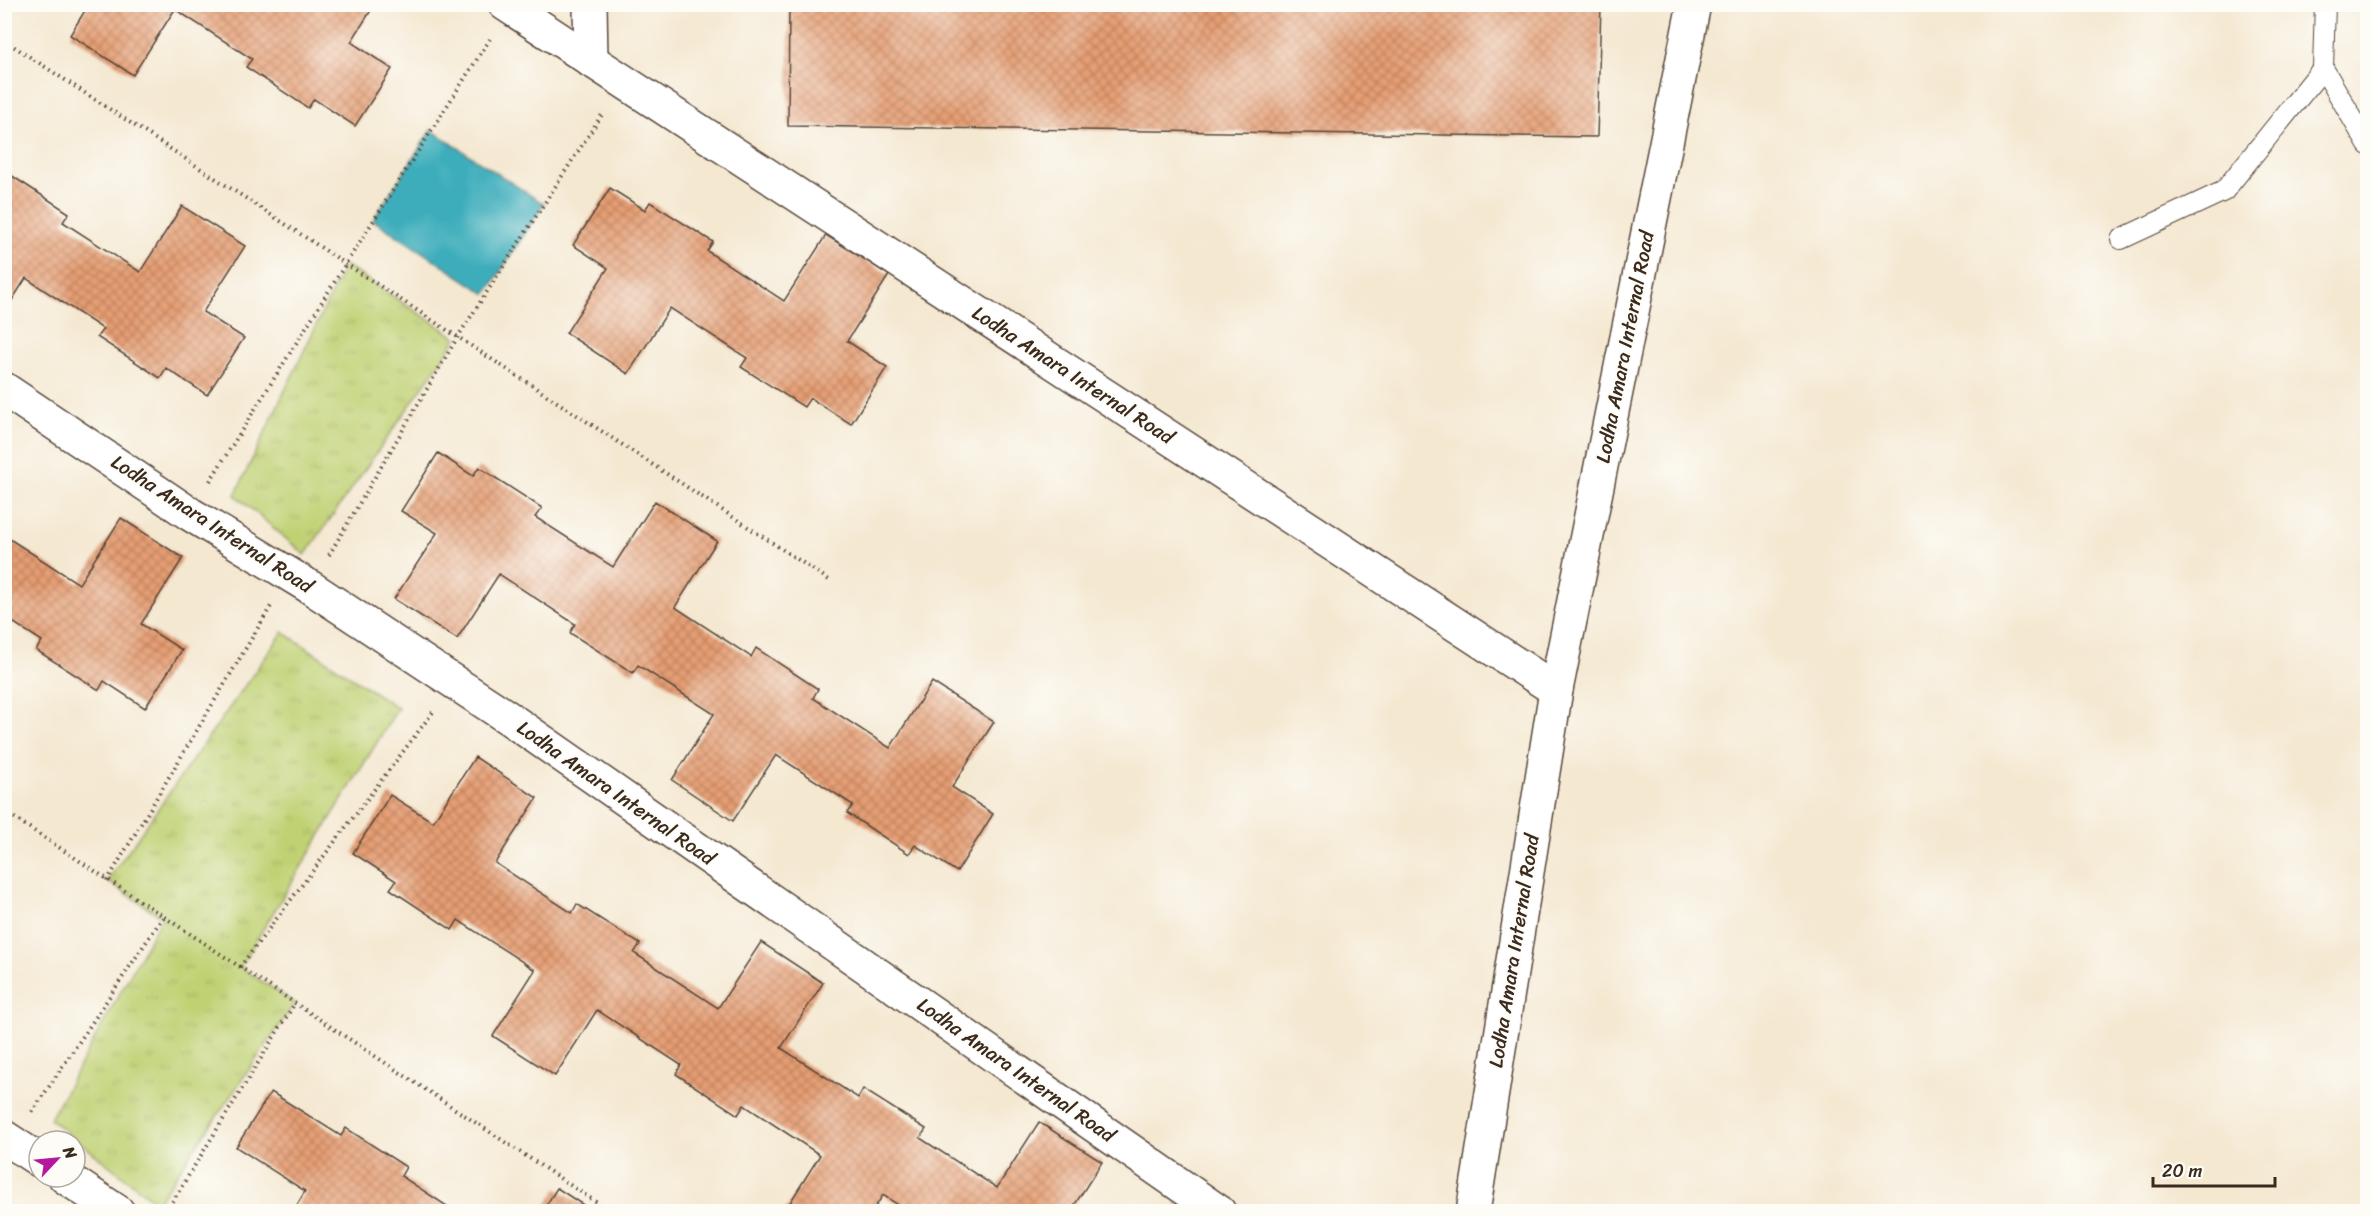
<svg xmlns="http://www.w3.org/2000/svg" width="2372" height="1216" viewBox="0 0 2372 1216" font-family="Sriracha,sans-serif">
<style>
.park{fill:url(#park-tufts);stroke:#7e7e48;stroke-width:1.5}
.water{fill:#3eadbb;stroke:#3c6c6c;stroke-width:1.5}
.building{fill:url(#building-cross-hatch)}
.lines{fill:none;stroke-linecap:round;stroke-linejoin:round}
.service-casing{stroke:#574639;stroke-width:22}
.minor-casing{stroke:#574639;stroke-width:36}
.path{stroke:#574639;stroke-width:4;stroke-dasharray:1.5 4.5;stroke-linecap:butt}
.service{stroke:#fff;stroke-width:20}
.minor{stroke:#fff;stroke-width:33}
.labels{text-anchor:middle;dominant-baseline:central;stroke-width:4.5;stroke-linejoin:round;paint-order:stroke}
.street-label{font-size:20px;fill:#3b2a1e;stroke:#fdfcf7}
</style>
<defs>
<pattern id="park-tufts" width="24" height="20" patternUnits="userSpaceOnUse" patternTransform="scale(1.5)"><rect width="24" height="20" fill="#c0d173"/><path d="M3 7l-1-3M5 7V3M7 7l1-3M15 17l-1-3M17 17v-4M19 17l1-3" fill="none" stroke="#a6b463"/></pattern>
<pattern id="building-cross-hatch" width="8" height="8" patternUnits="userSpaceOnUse" patternTransform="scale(1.5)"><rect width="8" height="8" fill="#e69e73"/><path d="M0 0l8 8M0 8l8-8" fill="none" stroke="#bc815e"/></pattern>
</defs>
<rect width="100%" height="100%" fill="#fdfcf7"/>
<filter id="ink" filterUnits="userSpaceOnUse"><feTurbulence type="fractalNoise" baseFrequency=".0167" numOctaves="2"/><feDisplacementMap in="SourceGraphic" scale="12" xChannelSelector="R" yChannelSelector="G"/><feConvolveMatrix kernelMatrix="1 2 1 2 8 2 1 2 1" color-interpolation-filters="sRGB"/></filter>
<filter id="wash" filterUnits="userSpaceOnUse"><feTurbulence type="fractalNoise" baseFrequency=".008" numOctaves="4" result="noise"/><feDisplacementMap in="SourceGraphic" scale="24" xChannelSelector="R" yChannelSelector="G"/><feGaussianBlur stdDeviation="1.35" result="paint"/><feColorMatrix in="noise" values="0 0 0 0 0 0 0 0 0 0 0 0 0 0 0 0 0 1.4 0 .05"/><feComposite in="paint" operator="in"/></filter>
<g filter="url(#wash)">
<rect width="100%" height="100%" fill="#f4e8d1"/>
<g class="park">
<polygon points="345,265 457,338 305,555 235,495"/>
<polygon points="283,632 398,708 240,967 295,1003 157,1203 50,1119 162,917 107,881"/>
</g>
<polygon class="water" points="431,130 544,204 486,294 373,220"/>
<g id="blocks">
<g class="building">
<polygon points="89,4 375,4 351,42 392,69 355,126 314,99 308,108 246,67 252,59 175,9 133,75 70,35"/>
<polygon points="789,4 1601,4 1597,137 788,126"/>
<polygon points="6,172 69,213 63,222 140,272 182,206 245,246 203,312 244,338 207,395 166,368 160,378 97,337 103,329 26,278 4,313"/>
<polygon points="610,188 645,210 650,202 713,242 707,251 784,301 826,235 889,275 847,341 887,367 851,424 810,398 804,407 741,367 747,358 670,308 628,374 566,333 608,268 573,245"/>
<polygon points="438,453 473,476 479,467 542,508 535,517 613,567 655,501 717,541 675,607 751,657 756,648 818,689 813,698 890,748 932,682 994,722 952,787 993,814 957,872 915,845 909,854 847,813 853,805 776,755 733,821 672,780 714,714 638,665 633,673 570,633 575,624 499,574 457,639 394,599 437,533 401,511"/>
<polygon points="121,518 183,558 141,624 182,650 145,708 104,681 99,690 36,650 42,641 5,617 5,536 79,584"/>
<polygon points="475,757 537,798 495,863 572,913 577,904 640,944 634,953 718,1008 761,942 823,983 781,1048 858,1098 863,1089 926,1129 920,1138 997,1188 1039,1122 1102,1162 1070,1212 909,1212 883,1195 872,1212 784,1212 820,1155 744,1105 738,1115 676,1074 681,1065 597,1010 555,1076 493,1036 535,970 458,920 452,930 390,889 396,881 353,853 390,795 433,822"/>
<polygon points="271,1092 341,1136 346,1128 406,1167 401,1176 456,1212 293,1212 305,1191 236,1147"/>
<polygon points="557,1188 594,1212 542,1212"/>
</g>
</g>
</g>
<g filter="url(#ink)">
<use href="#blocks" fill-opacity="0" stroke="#574639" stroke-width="1.5"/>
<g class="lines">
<defs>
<g id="service">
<polyline points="2323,68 2368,145"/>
<polyline points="2121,239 2224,191 2323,68 2325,4"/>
</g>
<g id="minor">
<polyline points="505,4 1556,690"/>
<polyline points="590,4 591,61"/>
<polyline points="4,389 190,514 310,587 510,719 1219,1212"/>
<polyline points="4,1137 39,1160"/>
<polyline points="65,1177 118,1212"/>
<polyline points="1473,1212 1556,690 1694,4"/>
</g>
</defs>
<use href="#service" class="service-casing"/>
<use href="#minor" class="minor-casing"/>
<g class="path">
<polyline points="4,40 829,580"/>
<polyline points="210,481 345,265 490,39"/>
<polyline points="329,555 457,338 603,113"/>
<polyline points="4,811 611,1212"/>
<polyline points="107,881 271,606"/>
<polyline points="240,967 433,712"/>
<polyline points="32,1112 163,917"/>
<polyline points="166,1212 295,1003"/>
</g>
<use href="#service" class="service"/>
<use href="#minor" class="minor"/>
</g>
</g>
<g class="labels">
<g class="street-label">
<text transform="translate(1625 347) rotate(-79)">Lodha Amara Internal Road</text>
<text transform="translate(1073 375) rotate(33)">Lodha Amara Internal Road</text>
<text transform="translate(212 524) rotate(33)">Lodha Amara Internal Road</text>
<text transform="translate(616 793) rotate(35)">Lodha Amara Internal Road</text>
<text transform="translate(1514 951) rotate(-81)">Lodha Amara Internal Road</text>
<text transform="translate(1016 1070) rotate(35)">Lodha Amara Internal Road</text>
</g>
</g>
<rect width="2372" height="1216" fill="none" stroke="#fdfcf7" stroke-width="24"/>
<g transform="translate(57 1159) rotate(64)"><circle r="28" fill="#fdfcf7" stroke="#afa8a0" stroke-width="1.5"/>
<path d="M0-4.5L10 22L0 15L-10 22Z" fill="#b5179e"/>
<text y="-9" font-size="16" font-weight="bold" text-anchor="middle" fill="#3b2a1e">N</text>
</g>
<path d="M2153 1177v9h122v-9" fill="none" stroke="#3b2a1e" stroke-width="3"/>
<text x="2162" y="1177" font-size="18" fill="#3b2a1e" stroke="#fdfcf7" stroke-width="4.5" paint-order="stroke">20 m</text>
</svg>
